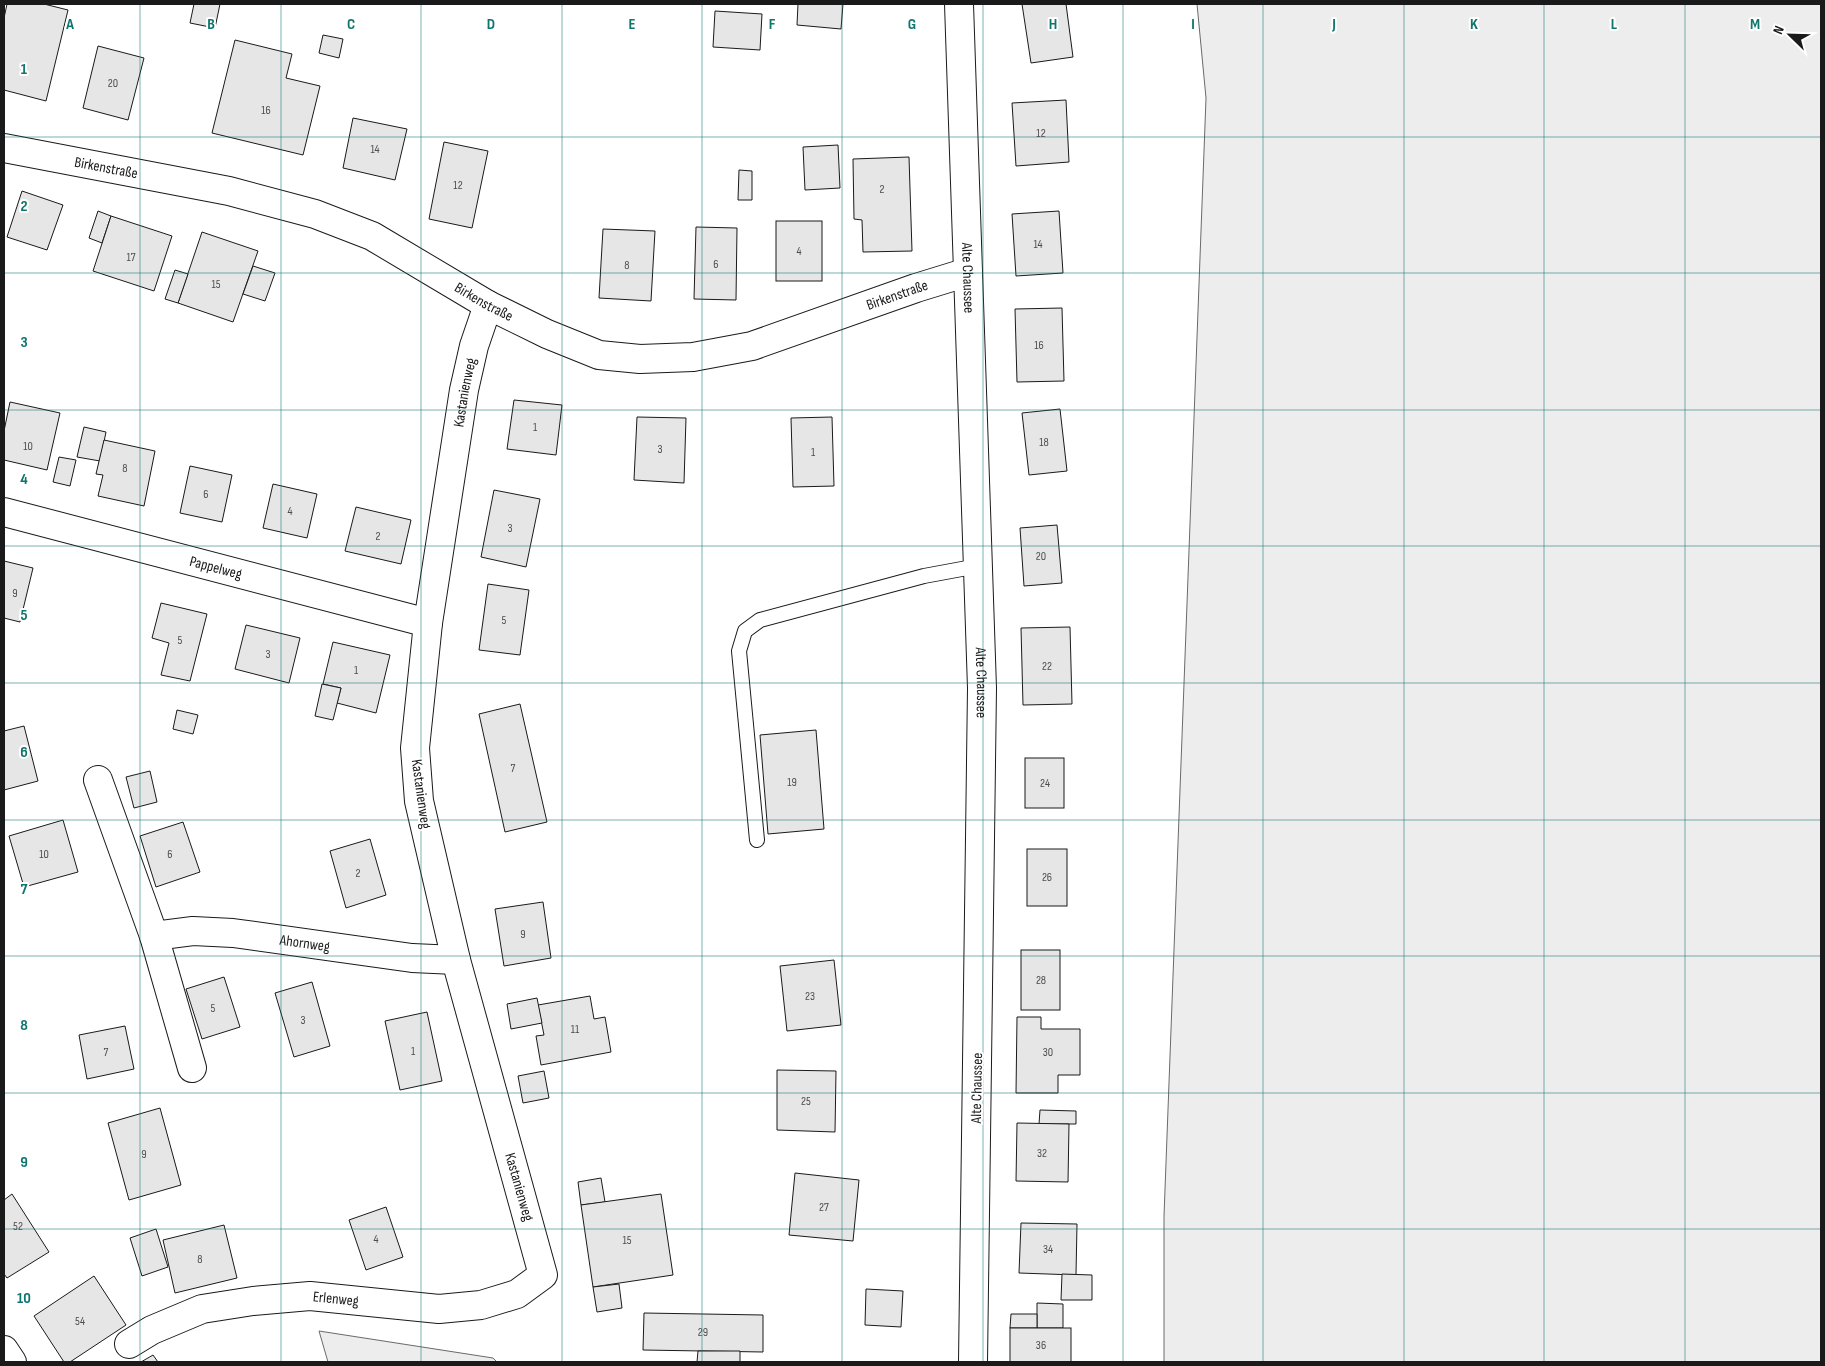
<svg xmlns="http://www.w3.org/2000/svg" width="1825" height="1366" viewBox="0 0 1825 1366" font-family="'Sofia Sans Condensed',sans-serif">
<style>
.green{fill:#ededed;stroke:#6a6a6a}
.building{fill:#e6e6e6;stroke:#1a1a1a}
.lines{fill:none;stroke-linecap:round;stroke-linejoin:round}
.service-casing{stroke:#1a1a1a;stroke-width:16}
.minor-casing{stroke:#1a1a1a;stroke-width:30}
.service{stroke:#fff;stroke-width:14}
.minor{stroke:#fff;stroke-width:28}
.grid{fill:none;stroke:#0f766e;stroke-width:1;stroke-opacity:0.55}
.labels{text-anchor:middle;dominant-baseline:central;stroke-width:4;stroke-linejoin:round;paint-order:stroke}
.number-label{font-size:12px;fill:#4d4d4d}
.street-label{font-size:15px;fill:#1a1a1a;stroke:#fff}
.grid-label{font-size:16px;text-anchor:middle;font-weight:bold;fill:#0f766e;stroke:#fff;stroke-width:4;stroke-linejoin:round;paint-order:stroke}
</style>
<rect width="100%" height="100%" fill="#fff"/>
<g class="green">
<polygon points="1197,4 1821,4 1821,1362 1164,1362 1164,1216 1206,98"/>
<polygon points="319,1331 493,1358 497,1362 328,1362"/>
</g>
<g class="building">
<polygon points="7,4 44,4 68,10 46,101 4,90 4,18"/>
<polygon points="194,4 220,4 215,28 190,23"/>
<polygon points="798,4 843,4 841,29 797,25"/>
<polygon points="1022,4 1066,4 1073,57 1031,63"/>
<polygon points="715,11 762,14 760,50 713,47"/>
<polygon points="323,35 343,39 339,58 319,53"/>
<polygon points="235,40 292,54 286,78 320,86 303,155 212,133"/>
<polygon points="98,46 144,58 128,120 83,108"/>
<polygon points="1066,100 1069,162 1016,166 1012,103"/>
<polygon points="353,118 407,129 395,180 343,168"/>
<polygon points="444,142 488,151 472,228 429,219"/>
<polygon points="838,145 840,188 805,190 803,147"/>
<polygon points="909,157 912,251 863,252 862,220 854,219 853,159"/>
<polygon points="739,170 752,171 752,200 738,200"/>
<polygon points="22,191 63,205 47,250 7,237"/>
<polygon points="98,211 111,216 102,243 89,238"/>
<polygon points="1059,211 1063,273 1016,276 1012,214"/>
<polygon points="111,216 172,236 154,291 93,271"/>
<rect x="776" y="221" width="46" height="60"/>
<polygon points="696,227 737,228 736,300 694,299"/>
<polygon points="603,229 655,231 651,301 599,298"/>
<polygon points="202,232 258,251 233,322 178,303"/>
<polygon points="253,266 275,273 265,301 243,294"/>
<polygon points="175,270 188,274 178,303 165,299"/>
<polygon points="1062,308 1064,381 1017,382 1015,309"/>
<polygon points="514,400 562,405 556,455 507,449"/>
<polygon points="10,402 60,413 47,470 4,460 4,431"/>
<polygon points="1060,409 1067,471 1029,475 1022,413"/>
<polygon points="637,417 686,418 684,483 634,480"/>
<polygon points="832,417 834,486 793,487 791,418"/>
<polygon points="84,427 106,432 100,461 77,457"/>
<polygon points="104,440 155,451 144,506 98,496 103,475 96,474"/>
<polygon points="59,457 76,460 70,486 53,482"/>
<polygon points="190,466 232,475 222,522 180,513"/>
<polygon points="273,484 317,494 307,538 263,528"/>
<polygon points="494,490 540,499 526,567 481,557"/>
<polygon points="356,507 411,520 401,564 345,551"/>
<polygon points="1057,525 1062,583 1024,586 1020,528"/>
<polygon points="4,561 33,568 20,622 4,618"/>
<polygon points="488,584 529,590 520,655 479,650"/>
<polygon points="161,603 207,614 190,681 161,675 169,643 152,638"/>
<polygon points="246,625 300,638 289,683 235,669"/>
<polygon points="1070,627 1072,704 1023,705 1021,628"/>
<polygon points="333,642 390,655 376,713 337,703 341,688 323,684"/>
<polygon points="322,684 341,688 333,720 315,716"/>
<polygon points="520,704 547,822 505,832 479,714"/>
<polygon points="177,710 198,715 193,734 173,729"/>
<polygon points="24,726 38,781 4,790 4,731"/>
<polygon points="816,730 824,829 768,834 760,735"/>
<rect x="1025" y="758" width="39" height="50"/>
<polygon points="150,771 157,802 134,808 126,777"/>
<polygon points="63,820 78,872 24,887 9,836"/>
<polygon points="183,822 200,872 156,887 140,836"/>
<polygon points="370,839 386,895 346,908 330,851"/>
<rect x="1027" y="849" width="40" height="57"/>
<polygon points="543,902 551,958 504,966 495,909"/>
<rect x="1021" y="950" width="39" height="60"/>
<polygon points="834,960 841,1025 787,1031 780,966"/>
<polygon points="224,977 240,1027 202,1039 186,989"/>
<polygon points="312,982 330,1046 294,1057 275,993"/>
<polygon points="590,996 594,1019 605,1017 611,1052 541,1065 536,1036 544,1035 538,1005"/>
<polygon points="537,998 542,1023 511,1029 507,1004"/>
<polygon points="427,1012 442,1081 400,1090 385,1021"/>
<polygon points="1017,1017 1041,1017 1041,1029 1080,1029 1080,1075 1058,1075 1058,1093 1016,1093"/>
<polygon points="125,1026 134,1069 87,1079 79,1035"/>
<polygon points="777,1070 836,1071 835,1132 777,1130"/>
<polygon points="544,1071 549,1098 523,1103 518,1076"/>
<polygon points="160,1108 181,1185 129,1200 108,1123"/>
<polygon points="1040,1110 1076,1111 1076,1124 1039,1124"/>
<polygon points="1017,1123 1069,1124 1068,1182 1016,1181"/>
<polygon points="795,1173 859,1180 853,1241 789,1235"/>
<polygon points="601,1178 605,1202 581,1205 578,1182"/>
<polygon points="12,1194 49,1252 7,1278 4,1274 4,1200"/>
<polygon points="661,1194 673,1275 593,1287 581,1205"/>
<polygon points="386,1207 403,1257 366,1270 349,1220"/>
<polygon points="1021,1223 1077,1224 1076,1275 1019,1273"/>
<polygon points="224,1225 237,1278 175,1293 163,1240"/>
<polygon points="156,1229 168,1267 142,1276 130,1238"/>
<polygon points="1062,1274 1092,1275 1092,1300 1061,1300"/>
<polygon points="94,1276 126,1325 70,1362 64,1362 34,1316"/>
<polygon points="619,1284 622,1308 597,1312 593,1287"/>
<polygon points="866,1289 903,1291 901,1327 865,1325"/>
<polygon points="1037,1303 1063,1304 1063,1328 1037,1328"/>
<polygon points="644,1313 763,1315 763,1352 643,1350"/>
<polygon points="1011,1314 1037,1314 1037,1328 1010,1328"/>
<rect x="1010" y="1328" width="61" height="34"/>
<polygon points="698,1351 740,1351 740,1362 697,1362"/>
<polygon points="153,1355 158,1362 141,1362"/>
</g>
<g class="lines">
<defs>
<polyline id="service" points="757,840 739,651 745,631 760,620 924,576 978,566"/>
<g id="minor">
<path id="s1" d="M959 4 982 688 973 1362"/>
<path id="s2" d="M4 148 229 191 315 214 372 236 488 305 547 334 599 355 640 359 693 357 752 346 916 288 968 272"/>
<path id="s3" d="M4 512 428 623"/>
<polyline points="98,780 154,936 192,1068"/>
<path id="s4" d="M154 936 193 931 233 933 412 958 456 960"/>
<path id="s5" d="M129 1344 152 1330 202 1309 253 1301 310 1296 439 1309 481 1305 517 1294 543 1275 456 960 419 801 415 748 428 623 464 390 474 346 488 305"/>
<polyline points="4,1350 12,1362"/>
</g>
</defs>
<use href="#service" class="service-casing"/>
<use href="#minor" class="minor-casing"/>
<use href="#service" class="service"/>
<use href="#minor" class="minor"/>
</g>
<path class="grid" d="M140 4V1362M281 4V1362M421 4V1362M562 4V1362M702 4V1362M842 4V1362M983 4V1362M1123 4V1362M1263 4V1362M1404 4V1362M1544 4V1362M1685 4V1362M4 137H1821M4 273H1821M4 410H1821M4 546H1821M4 683H1821M4 820H1821M4 956H1821M4 1093H1821M4 1229H1821"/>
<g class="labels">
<g class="number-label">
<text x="113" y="83">20</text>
<text x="266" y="110">16</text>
<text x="1041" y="133">12</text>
<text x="375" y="149">14</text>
<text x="458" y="185">12</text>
<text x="882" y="189">2</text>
<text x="1038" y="244">14</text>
<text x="799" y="251">4</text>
<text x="131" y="257">17</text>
<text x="716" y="264">6</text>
<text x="627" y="265">8</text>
<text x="216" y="284">15</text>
<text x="1039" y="345">16</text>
<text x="535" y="427">1</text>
<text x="1044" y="442">18</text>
<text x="28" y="446">10</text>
<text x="660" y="449">3</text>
<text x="813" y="452">1</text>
<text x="125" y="468">8</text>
<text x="206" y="494">6</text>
<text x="290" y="511">4</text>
<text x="510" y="528">3</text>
<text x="378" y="536">2</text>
<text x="1041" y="556">20</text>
<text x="15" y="593">9</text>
<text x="504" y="620">5</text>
<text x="180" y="640">5</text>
<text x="268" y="654">3</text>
<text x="1047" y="666">22</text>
<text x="356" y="670">1</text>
<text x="513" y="768">7</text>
<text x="792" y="782">19</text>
<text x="1045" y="783">24</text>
<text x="44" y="854">10</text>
<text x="170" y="854">6</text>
<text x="358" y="873">2</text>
<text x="1047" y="877">26</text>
<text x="523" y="934">9</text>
<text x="1041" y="980">28</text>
<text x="810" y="996">23</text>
<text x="213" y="1008">5</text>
<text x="303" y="1020">3</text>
<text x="575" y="1029">11</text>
<text x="413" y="1051">1</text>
<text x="106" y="1052">7</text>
<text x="1048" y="1052">30</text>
<text x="806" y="1101">25</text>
<text x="1042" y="1153">32</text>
<text x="144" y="1154">9</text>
<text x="824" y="1207">27</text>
<text x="18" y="1226">52</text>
<text x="376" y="1239">4</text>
<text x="627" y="1240">15</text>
<text x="1048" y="1249">34</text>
<text x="200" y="1259">8</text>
<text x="80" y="1321">54</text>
<text x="703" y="1332">29</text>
<text x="1041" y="1345">36</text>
</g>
<g class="street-label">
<text stroke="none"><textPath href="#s2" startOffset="104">Birkenstraße</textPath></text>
<text stroke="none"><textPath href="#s1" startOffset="274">Alte Chaussee</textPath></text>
<text stroke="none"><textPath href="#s2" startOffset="944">Birkenstraße</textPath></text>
<text stroke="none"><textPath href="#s2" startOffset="509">Birkenstraße</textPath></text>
<text stroke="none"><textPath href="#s5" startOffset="1334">Kastanienweg</textPath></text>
<text stroke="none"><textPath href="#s3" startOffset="219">Pappelweg</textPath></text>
<text stroke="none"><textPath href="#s1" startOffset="679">Alte Chaussee</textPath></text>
<text transform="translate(421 794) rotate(82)">Kastanienweg</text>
<text stroke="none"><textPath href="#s4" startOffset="152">Ahornweg</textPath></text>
<text transform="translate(977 1088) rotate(-89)">Alte Chaussee</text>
<text transform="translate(519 1187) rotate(74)">Kastanienweg</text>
<text stroke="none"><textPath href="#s5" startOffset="216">Erlenweg</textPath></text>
</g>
</g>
<g class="grid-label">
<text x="70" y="29">A</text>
<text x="211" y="29">B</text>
<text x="351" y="29">C</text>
<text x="491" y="29">D</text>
<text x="632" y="29">E</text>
<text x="772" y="29">F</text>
<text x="912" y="29">G</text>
<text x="1053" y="29">H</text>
<text x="1193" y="29">I</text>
<text x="1334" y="29">J</text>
<text x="1474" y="29">K</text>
<text x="1614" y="29">L</text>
<text x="1755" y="29">M</text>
<text x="24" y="74">1</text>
<text x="24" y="211">2</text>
<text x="24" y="347">3</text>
<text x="24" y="484">4</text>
<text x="24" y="620">5</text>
<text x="24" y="757">6</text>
<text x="24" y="894">7</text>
<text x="24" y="1030">8</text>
<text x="24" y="1167">9</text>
<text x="24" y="1303">10</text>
</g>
<rect width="1825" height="1366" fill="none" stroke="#1a1a1a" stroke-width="10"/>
<g transform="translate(1790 35) rotate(293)" stroke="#ffffff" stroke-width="4" paint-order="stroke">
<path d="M0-4L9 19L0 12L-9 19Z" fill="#1a1a1a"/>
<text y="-8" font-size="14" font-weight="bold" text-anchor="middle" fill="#1a1a1a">N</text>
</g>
</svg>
